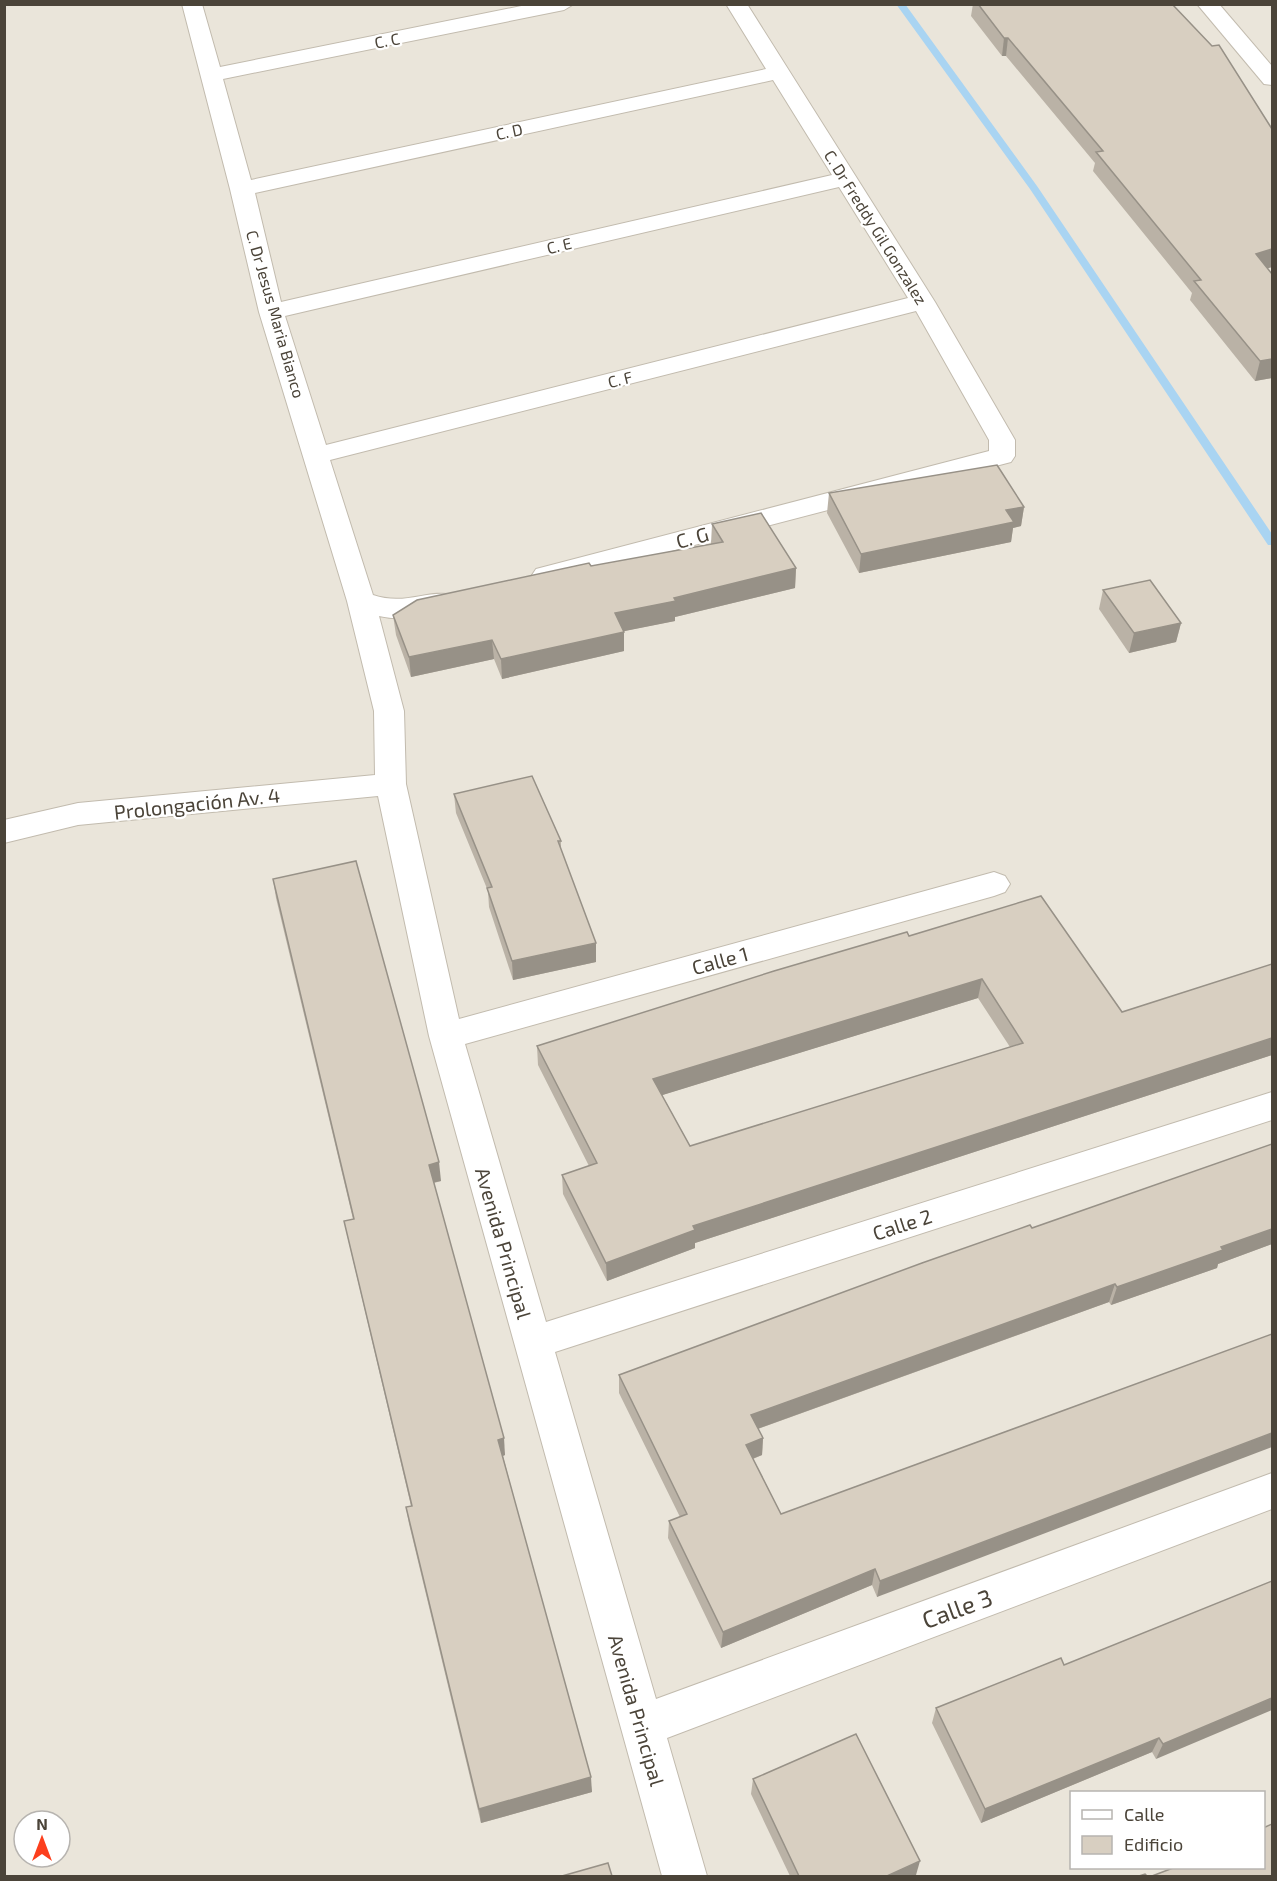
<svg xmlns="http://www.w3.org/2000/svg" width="1277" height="1881" viewBox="0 0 1277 1881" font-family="'Exo 2',sans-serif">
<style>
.residential{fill:#eae5da;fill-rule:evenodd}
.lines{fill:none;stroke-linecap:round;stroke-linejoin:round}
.stream{fill:#a9d4f2;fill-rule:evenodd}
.street-casing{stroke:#c2bbae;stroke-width:2}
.street{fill:#fff;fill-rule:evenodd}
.wall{fill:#bab2a6;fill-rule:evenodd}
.shaded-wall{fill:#979187}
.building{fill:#d8cfc1;stroke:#979187;stroke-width:1.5;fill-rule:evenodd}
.labels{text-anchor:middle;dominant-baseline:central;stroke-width:4.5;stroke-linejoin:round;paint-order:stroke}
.far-street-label{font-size:16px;fill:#4b4439;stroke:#fff}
.street-label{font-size:20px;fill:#4b4439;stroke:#fff}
.near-street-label{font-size:24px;fill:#4b4439;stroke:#fff}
</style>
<rect width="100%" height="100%" fill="#f6f3ec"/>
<path class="residential" d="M5 5H1272V1876H5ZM1072 1792H1264V1868H1072ZM24 1821H60V1857H24Z"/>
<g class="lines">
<polygon class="stream" points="896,4 905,4 1037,186 1272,534 1272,545 1268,545 1030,189"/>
<defs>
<g id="street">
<path d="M182 4H202L220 67 531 4H574L564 10 223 79 251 180 766 69 726 4H747L935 302 1015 440V456L1011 462 546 584 536 581 532 575 536 569 989 451V440L916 311 330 460 373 595C405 606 428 589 454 595L458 602 454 609C429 615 405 622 379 616L404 711 406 784 459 1019 994 872 1005 876 1010 884 1005 892 994 896 465 1044 546 1322 1272 1092V1120L555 1352 656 1699 1272 1473V1509L667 1738 707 1876H662L429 1036 378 796 78 825 4 843V820L78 803 375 775 374 711 347 601 259 312 230 189ZM773 80 832 175 281 302 255 193ZM839 187 908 298 326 445 285 316Z"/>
<polygon points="1197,4 1219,4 1272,66 1272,85 1264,84"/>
</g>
</defs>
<use href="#street" class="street-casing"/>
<use href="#street" class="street"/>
</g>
<g class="wall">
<polygon points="973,4 1172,4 1272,129 1272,267 1268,268 1272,378 1255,381 1190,300 1192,293 1093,171 1095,163 1006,56 1002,56 971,16"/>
<polygon points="829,493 1024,507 1021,526 1013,528 1011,542 859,573 827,513"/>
<polygon points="712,524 796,568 795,588 675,617 675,621 624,631 624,651 502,679 494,659 411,677 396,635 393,615 711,544"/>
<polygon points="1103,590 1181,623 1176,642 1129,653 1099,609"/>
<polygon points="454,794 561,841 561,850 596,943 596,962 513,980 489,907 488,891 456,813"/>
<polygon points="273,879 441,1181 434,1183 505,1455 503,1456 592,1792 481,1823 409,1524 406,1507 411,1506 348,1239 344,1221 353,1219 276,898"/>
<path d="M909 936 1122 1012 1272 964V1055L695 1243V1248L607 1281 563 1194 562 1175 589 1166 538 1065 537 1046ZM978 998 1010 1047 690 1146 662 1095Z"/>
<polygon points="1272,1144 1272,1244 1218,1264 1217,1268 1111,1305 1109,1302 758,1429 763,1438 762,1455 753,1459 781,1514 1272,1334 877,1597 872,1585 721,1648 668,1538 669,1521 680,1517 619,1393 619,1375 1032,1228"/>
<polygon points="1272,1581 1156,1759 1152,1752 981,1823 932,1723 936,1708 1064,1665"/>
<polygon points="753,1779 916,1875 912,1876 790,1876 751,1794"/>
</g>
<g class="shaded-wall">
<polygon points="1004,38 1008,38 1006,56 1002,56"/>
<polygon points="1272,249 1272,267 1252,273 1256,254"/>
<polygon points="1272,359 1272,378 1255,381 1260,361"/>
<polygon points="1024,507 1021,526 1013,528 1011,542 859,573 861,554 1006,510"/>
<polygon points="796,568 795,588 675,617 675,621 615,633 615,613"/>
<polygon points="1181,623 1176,642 1129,653 1134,633"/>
<polygon points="624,632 624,651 502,679 501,659"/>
<polygon points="492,640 494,659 411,677 409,657"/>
<polygon points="596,943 596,962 513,980 512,961"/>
<polygon points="982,979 978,998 653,1098 653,1079"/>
<polygon points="1272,1038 1272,1055 695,1243 695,1248 607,1281 606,1263 693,1226"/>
<polygon points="439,1162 441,1181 431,1183 429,1165"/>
<polygon points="1272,1229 1272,1244 1218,1264 1217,1268 1111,1305 1117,1287 1221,1247"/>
<polygon points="1115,1284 1109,1302 749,1432 751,1415"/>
<polygon points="1272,1433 1272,1447 877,1597 880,1581"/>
<polygon points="504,1438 505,1455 500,1457 498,1440"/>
<polygon points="763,1438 762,1455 744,1462 746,1445"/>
<polygon points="875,1569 872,1585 721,1648 723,1632"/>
<polygon points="1272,1698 1272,1710 1156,1759 1163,1744"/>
<polygon points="1159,1738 1152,1752 981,1823 985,1809"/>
<polygon points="591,1777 592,1792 481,1823 479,1809"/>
<polygon points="920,1861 916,1875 912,1876 887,1876"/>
</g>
<g class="building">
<polygon points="978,4 1172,4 1212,46 1219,45 1272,129 1272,249 1256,254 1272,274 1272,359 1260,361 1194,281 1201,280 1096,152 1103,151 1008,38 1004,38"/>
<polygon points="997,465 1024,507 1006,510 1014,522 861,554 829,493"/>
<polygon points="761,513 796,568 674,598 676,601 615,613 624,632 501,659 492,640 409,657 393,615 417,600 589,563 591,566 723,542 712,524"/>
<polygon points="1150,580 1181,623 1134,633 1103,590"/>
<polygon points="532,776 561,841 558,841 596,943 512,961 487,888 492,887 454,794"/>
<polygon points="356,861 439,1162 429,1165 504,1438 498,1440 591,1777 479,1809 406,1507 412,1506 344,1221 354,1219 273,879"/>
<path d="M1041 896 1122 1012 1272 964V1038L693 1226 695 1230 606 1263 562 1175 597 1163 537 1046 774 971 907 932 909 936ZM982 979 1023 1043 690 1146 653 1079Z"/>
<polygon points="1272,1144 1272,1229 1221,1247 1223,1250 1117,1287 1115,1284 751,1415 763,1438 746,1445 781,1514 1272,1334 1272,1433 880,1581 875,1569 723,1632 669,1521 687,1514 619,1375 922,1263 1030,1225 1032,1228"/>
<polygon points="1272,1581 1272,1698 1163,1744 1159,1738 985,1809 936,1708 1061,1658 1064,1665"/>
<polygon points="856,1734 920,1861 887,1876 799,1876 753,1779"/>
<polygon points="1272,1824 1272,1876 1152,1876 1173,1868 1263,1868 1263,1828"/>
<polygon points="608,1863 612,1876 562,1876"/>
<polygon points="1145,1874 1147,1876 1139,1876"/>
</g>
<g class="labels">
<g class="far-street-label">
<text transform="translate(387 40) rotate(-11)">C. C</text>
<text transform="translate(509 131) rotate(-12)">C. D</text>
<text transform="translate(876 227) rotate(58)">C. Dr Freddy Gil Gonzalez</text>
<text transform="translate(559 245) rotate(-13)">C. E</text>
<text transform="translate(276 314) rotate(74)">C. Dr Jesus Maria Bianco</text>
<text transform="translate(620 379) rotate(-14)">C. F</text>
</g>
<g class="street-label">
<text transform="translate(692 537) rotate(-15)">C. G</text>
<text transform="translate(197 803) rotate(-6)">Prolongación Av. 4</text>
<text transform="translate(720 960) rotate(-15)">Calle 1</text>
<text transform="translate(902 1224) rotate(-18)">Calle 2</text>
<text transform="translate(504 1243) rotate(74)">Avenida Principal</text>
<text transform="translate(637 1710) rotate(74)">Avenida Principal</text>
</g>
<g class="near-street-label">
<text transform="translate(957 1608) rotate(-20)">Calle 3</text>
</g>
</g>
<rect width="1277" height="1881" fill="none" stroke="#4b4439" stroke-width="12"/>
<rect x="1070" y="1791" width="195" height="78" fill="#ffffff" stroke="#b7b4b0" stroke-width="1.5"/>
<rect x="1082" y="1810" width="30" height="9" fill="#ffffff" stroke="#b7b4b0" stroke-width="1.5"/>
<text x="1124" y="1821" font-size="18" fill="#4b4439">Calle</text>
<rect x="1082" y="1836" width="30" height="18" fill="#d8cfc1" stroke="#b7b4b0" stroke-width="1.5"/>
<text x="1124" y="1851" font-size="18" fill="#4b4439">Edificio</text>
<g transform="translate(42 1839)"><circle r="28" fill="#ffffff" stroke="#b7b4b0" stroke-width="1.5"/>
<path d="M0-4.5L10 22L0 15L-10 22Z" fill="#fc3f1d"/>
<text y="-9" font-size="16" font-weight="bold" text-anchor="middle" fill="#4b4439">N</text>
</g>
</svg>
